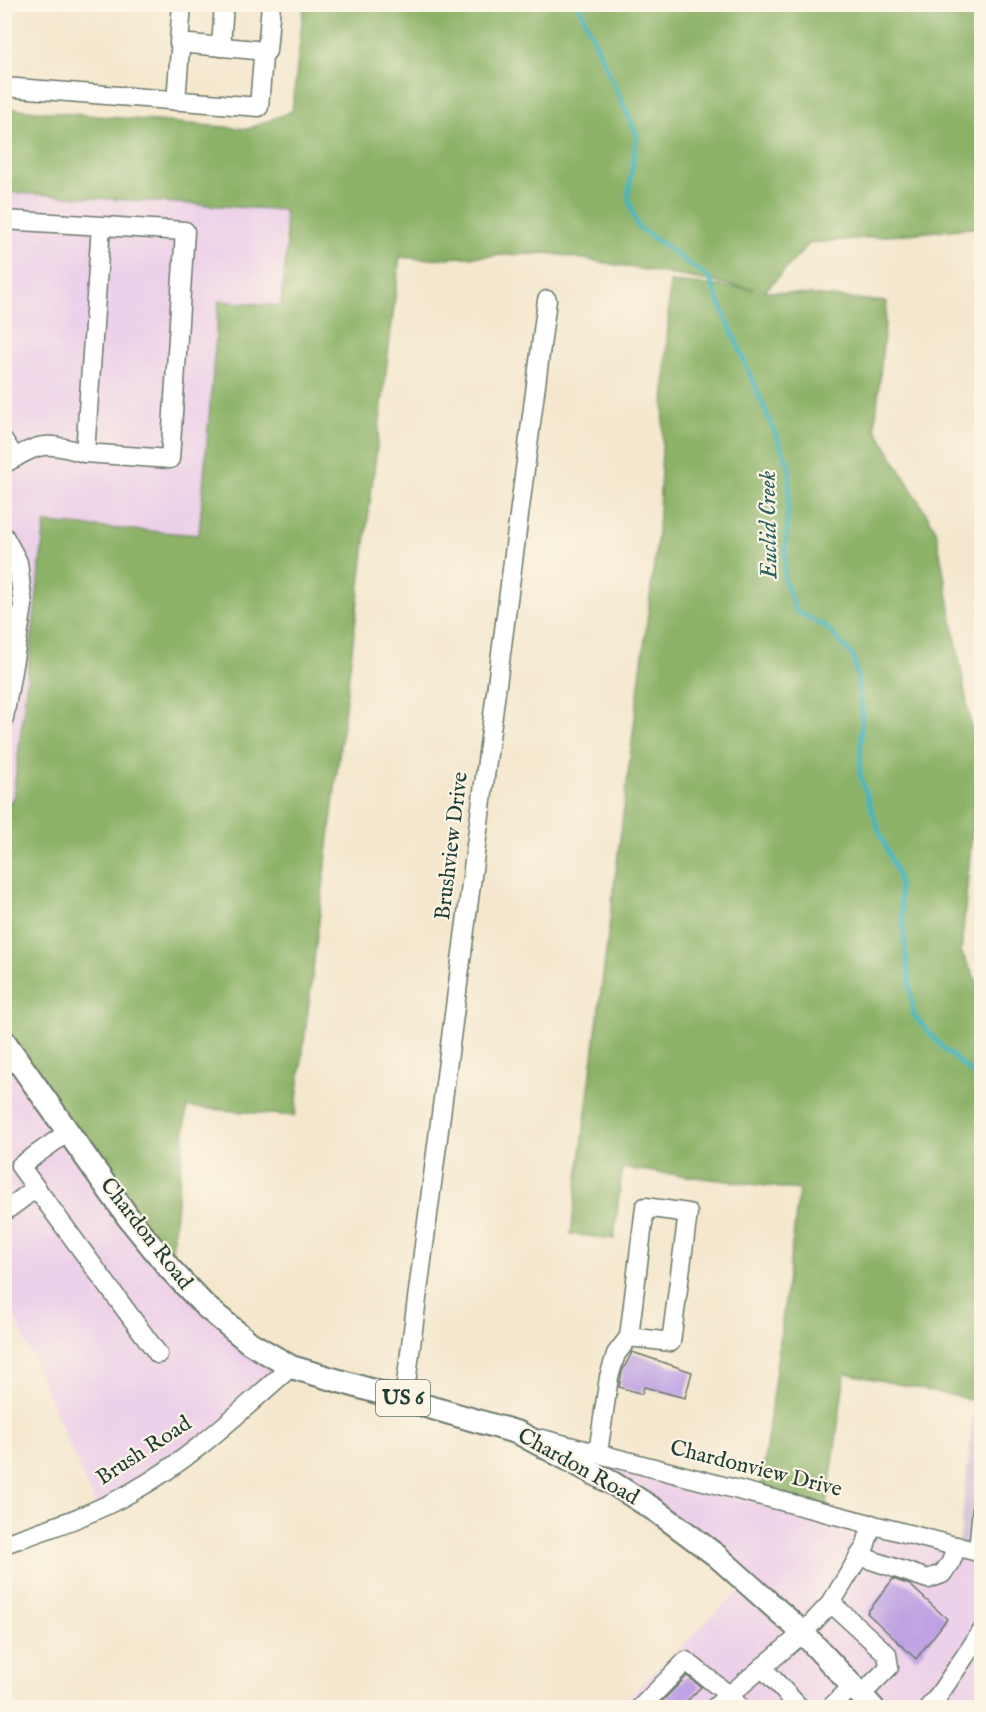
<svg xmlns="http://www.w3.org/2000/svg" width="986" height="1712" viewBox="0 0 986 1712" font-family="'IM FELL English',serif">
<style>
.built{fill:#edd0e9}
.industrial{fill:#ccbed4}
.forest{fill:#8cb268;stroke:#56784e;stroke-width:1.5}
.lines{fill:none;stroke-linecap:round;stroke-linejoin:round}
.stream{stroke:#45b5bd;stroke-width:4.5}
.building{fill:#bea2e3}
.minor-casing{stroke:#6a786a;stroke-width:21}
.major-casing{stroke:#6a786a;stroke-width:26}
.minor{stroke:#fff;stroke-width:18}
.major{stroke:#fff;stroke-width:22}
.labels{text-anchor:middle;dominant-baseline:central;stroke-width:4.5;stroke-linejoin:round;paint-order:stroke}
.shield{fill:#fcf5e5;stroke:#617469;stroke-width:1.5}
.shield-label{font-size:21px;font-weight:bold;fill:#1f3d34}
.street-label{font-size:22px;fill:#1f3d34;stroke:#fcf5e5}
.water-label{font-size:24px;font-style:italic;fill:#2a615d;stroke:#fcf5e5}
</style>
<rect width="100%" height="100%" fill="#fcf5e5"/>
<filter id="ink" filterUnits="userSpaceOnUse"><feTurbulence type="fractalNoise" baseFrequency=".0167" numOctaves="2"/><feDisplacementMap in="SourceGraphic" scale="12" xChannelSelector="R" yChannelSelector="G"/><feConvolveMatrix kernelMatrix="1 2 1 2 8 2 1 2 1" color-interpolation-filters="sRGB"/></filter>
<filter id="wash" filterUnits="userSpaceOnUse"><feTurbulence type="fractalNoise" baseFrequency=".008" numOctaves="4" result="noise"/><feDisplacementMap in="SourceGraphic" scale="24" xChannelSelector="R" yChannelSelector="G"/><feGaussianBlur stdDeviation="1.35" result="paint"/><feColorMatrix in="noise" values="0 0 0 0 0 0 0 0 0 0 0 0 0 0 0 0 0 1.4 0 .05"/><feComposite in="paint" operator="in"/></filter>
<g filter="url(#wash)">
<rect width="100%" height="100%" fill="#f4e7cd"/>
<g class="built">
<polygon points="5,192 285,210 283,245 287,246 281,306 219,301 199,535 45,523 13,800 5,805"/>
<polygon points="4,1041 170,1269 291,1367 188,1457 97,1510 5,1294"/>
<polygon points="519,1433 981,1553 981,1707 618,1707 747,1583"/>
</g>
<polygon class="industrial" points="981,1339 981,1553 959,1547"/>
<polygon class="forest" points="304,5 981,5 981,227 810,243 765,291 887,302 875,428 936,530 978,765 961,952 982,991 982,1339 975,1400 845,1373 826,1512 760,1495 799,1190 622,1168 614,1239 571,1234 658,532 670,282 754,289 549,253 422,259 400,257 295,1116 187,1107 170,1269 5,1041 5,805 13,800 45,523 199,535 219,301 281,306 287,246 284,210 5,192 4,108 248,129 292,111"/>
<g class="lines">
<polyline class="stream" points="578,4 637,135 628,197 637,226 709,278 790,468 784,579 796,611 826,627 854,657 862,709 860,775 878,828 898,876 906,954 914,1016 944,1049 982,1082"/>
</g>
<g id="blocks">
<g class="building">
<polygon points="632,1352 692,1372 685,1398 644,1387 642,1394 619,1387 622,1372"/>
<polygon points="893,1579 910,1585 947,1619 916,1659 867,1613"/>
<polygon points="687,1676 701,1687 681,1707 656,1707"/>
</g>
</g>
</g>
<g filter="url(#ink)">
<use href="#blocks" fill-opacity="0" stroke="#6a786a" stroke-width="1.5"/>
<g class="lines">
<defs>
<g id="minor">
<polyline points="182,4 179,43 267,51 271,4"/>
<polyline points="221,47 224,4"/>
<polyline points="4,87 259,107 263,57"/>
<polyline points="176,101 180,50"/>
<polyline points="4,220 185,231 170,459 85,453 101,226"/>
<polyline points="4,441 15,458"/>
<path d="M4 464C42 442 43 442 85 453"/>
<polyline points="4,536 18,562 23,606 4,718"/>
<polyline points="36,1188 158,1354"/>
<polyline points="4,1212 36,1188 20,1166 68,1132"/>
<polyline points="404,1399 547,300"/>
<polyline points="542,1439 982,1553"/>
<polyline points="598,1453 609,1377 616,1354 629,1337 671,1342 688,1213 645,1207 629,1337"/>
<path d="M4 1544C48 1529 92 1515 132 1492 192 1459 240 1411 291 1367"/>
<polyline points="978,1552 982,1508"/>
<polyline points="859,1556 928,1579 942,1574 950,1564 957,1546"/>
<polyline points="831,1603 865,1547 872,1524"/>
<polyline points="762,1667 800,1708"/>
<polyline points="640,1708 686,1661 729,1695 741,1708"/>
<polyline points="714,1708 803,1633 831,1603 887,1654 889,1667 861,1695"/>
<polyline points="830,1708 853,1686"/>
<polyline points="928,1708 936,1699 982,1631"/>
</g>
<polyline id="major" points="4,1041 128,1217 170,1269 205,1306 250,1343 291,1367 519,1433 614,1484 658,1512 717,1556 803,1633 873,1708"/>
</defs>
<use href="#minor" class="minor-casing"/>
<use href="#major" class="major-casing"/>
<use href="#minor" class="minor"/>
<use href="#major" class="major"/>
</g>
</g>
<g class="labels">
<rect class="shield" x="376" y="1380" width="54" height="36" rx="4.5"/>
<g class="shield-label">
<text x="403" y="1398">US 6</text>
</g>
<g class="street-label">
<text transform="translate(452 846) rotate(-83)">Brushview Drive</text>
<text transform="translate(146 1234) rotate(52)">Chardon Road</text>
<text transform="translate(144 1451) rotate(-33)">Brush Road</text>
<text transform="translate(578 1467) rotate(29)">Chardon Road</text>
<text transform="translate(756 1469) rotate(14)">Chardonview Drive</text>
</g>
<g class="water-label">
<text transform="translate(769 525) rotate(-91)">Euclid Creek</text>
</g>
</g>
<rect width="986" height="1712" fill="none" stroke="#fcf5e5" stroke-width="24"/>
</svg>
